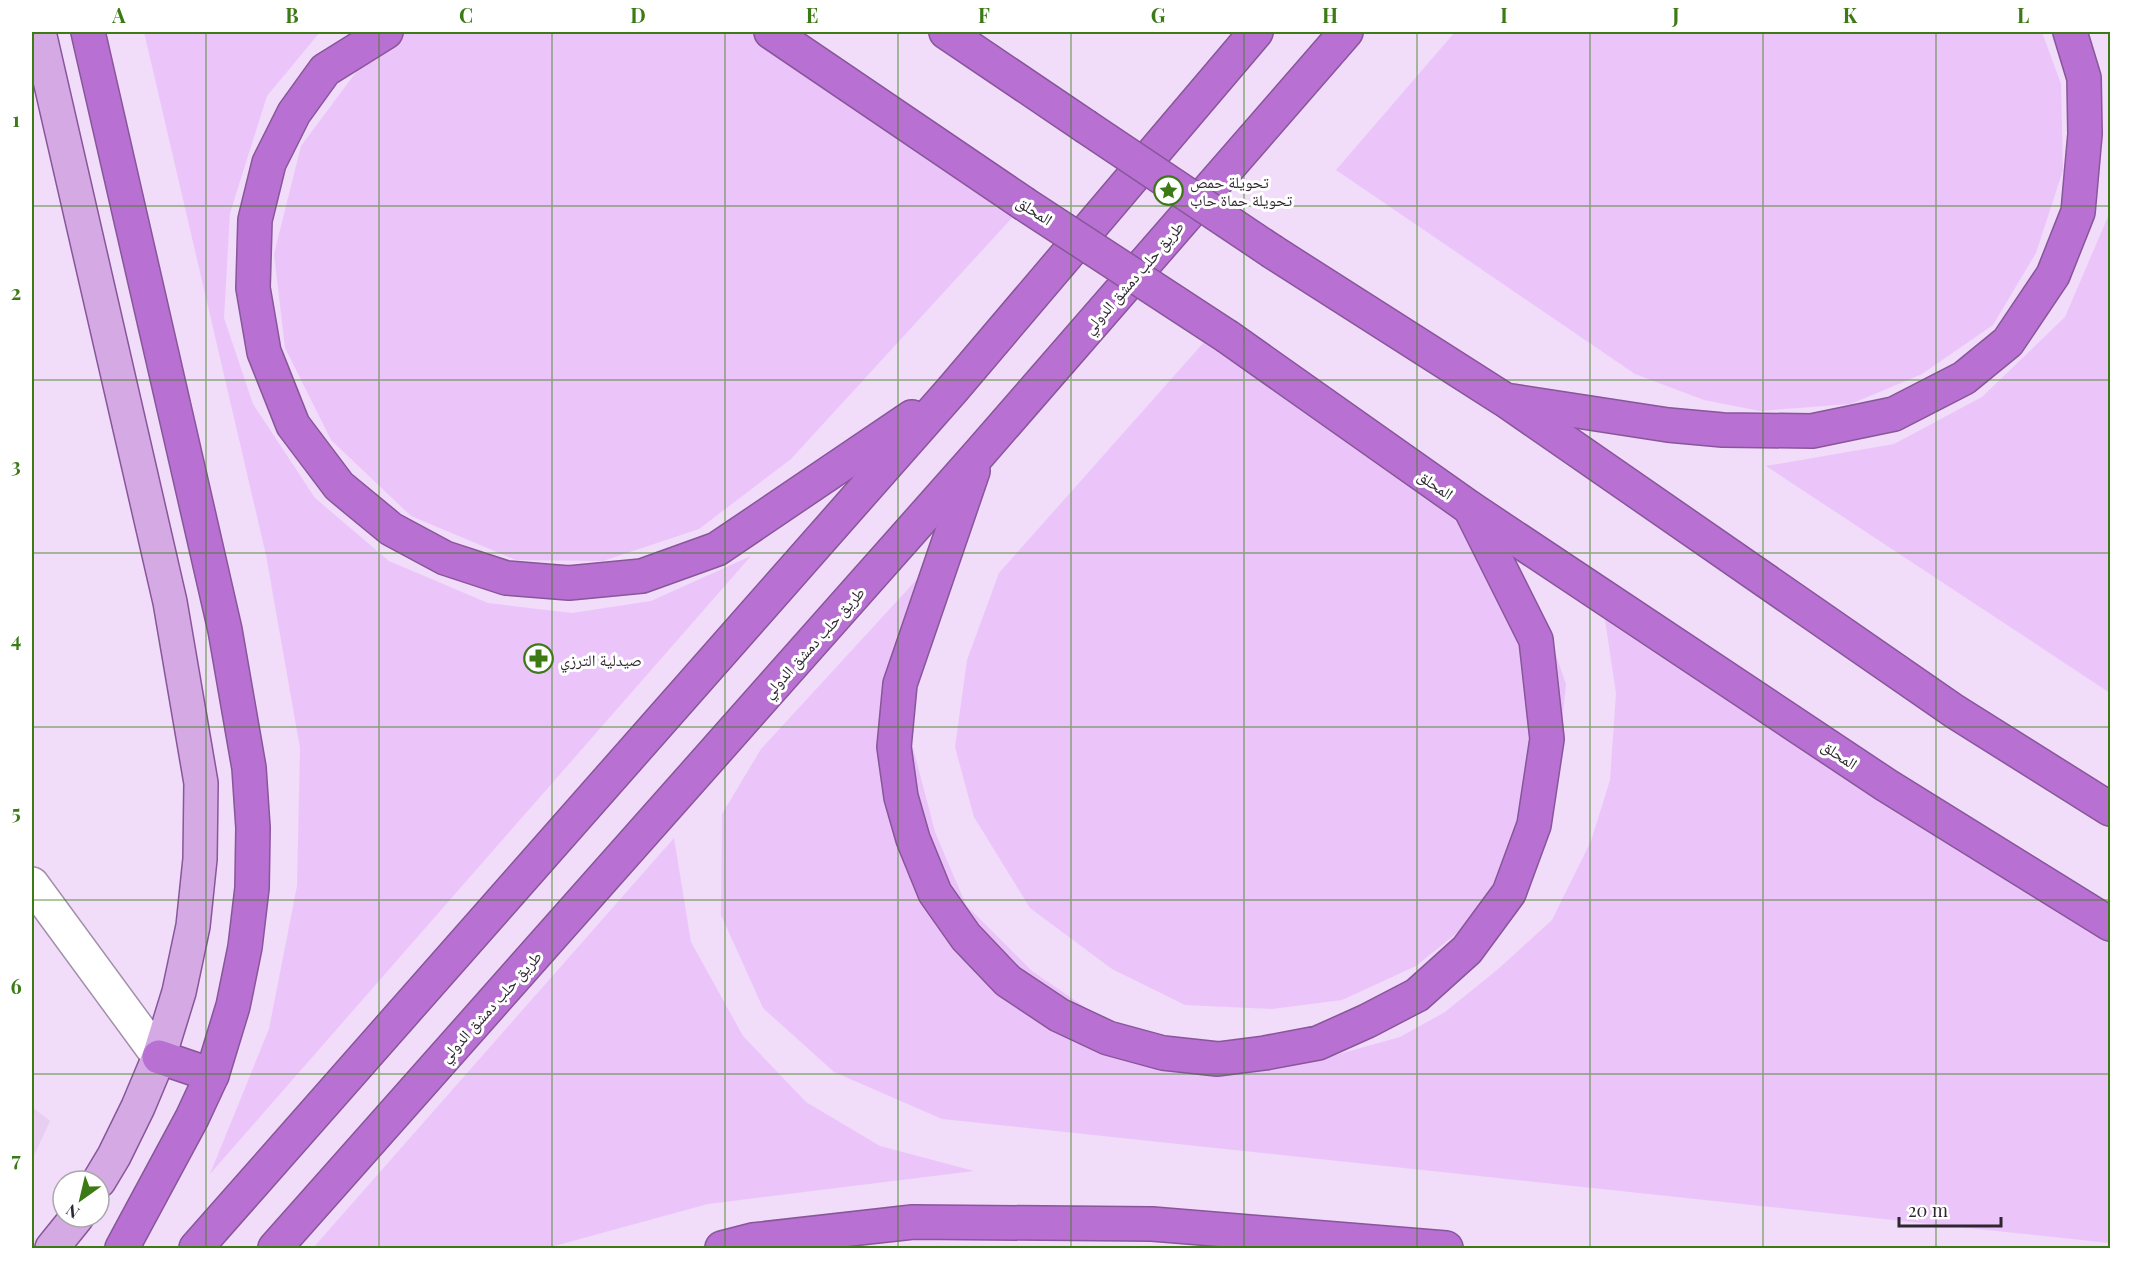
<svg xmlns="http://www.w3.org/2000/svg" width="2142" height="1280" viewBox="0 0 2142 1280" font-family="'Playfair Display','Noto Naskh Arabic',serif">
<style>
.built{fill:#e8cff2}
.green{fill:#ebc5fa}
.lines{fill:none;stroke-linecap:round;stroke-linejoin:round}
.street-casing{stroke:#a390ab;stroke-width:36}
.primary-casing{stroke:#88569a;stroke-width:36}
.highway-casing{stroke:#88569a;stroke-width:36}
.street{stroke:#fff;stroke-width:33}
.primary{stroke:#d4a9e4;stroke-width:33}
.highway{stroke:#b870d2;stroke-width:33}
.highway-bridge-casing{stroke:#88569a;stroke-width:36;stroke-linecap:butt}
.highway-bridge{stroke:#b870d2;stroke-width:33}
.grid{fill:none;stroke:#3c7a16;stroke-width:1.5;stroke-opacity:0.55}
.labels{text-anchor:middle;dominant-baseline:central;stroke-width:6;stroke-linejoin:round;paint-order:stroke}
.poi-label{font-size:16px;fill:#2e2631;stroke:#fff;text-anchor:start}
.street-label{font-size:16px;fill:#2e2631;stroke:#fff}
.neatline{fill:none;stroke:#3c7a16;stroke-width:2}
.grid-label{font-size:20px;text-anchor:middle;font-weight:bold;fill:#3c7a16}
</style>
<rect width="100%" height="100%" fill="#f1dcf9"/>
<polygon class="built" points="32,1107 50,1121 32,1160"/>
<g class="green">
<polygon points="144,32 320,32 267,96 230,213 224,318 253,404 315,498 389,561 488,603 572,613 651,601 751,556 210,1174 269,1029 297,886 300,748 266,555"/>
<polygon points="401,32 753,32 1021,208 791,459 699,529 603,561 516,560 411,516 331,440 285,348 274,254 301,146 371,52"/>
<polygon points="1455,32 2042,32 2061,84 2063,170 2036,253 1993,325 1922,374 1851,404 1760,411 1704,400 1635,374 1336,170"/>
<polygon points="2110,212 2110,693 1766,466 1894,444 1982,397 2065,317"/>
<polygon points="1213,332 1483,536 1539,606 1566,684 1557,770 1477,917 1416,966 1342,1000 1272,1009 1185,1005 1112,969 1030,908 974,817 955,747 967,660 999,573"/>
<polygon points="931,564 911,740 935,832 966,905 1032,971 1108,1023 1259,1061 1332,1056 1400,1037 1445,1012 1497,970 1552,920 1591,841 1610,780 1616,693 1601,593 2110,927 2110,1243 942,1119 834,1072 763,1008 721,915 722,814 761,749"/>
<polygon points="674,838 691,942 743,1036 806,1102 880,1146 974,1171 708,1204 547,1248 313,1248"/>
</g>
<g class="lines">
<defs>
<polyline id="street" points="32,884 159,1057"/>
<g id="primary">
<polyline points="39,32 170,602 201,783 200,859 193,926 179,992 159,1057 138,1107 114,1156 99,1181"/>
<polyline points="52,1248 77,1217"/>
</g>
<g id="highway">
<polyline points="88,32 225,630 249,768 253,828 252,888 245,947 233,1006 212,1075 192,1118 122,1248"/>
<polyline points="386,32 325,70 294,113 269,163 255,220 253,288 264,352 293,425 339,486 391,529 445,558 506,578 569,583 642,576 717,549 912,417"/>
<polyline points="771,32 1023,203"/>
<polyline points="946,32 1085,126"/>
<polyline points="1273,252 1505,400 1954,711 2110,809"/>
<polyline points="1228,337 1470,508 1886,785 2110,924"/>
<polyline points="1512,401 1668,425 1723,430 1812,431 1894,414 1964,378 2008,342 2053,275 2078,212 2085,134 2084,78 2070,32"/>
<polyline points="973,471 900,684 894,747 901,797 913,839 935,893 966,937 1008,981 1059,1015 1108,1038 1163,1053 1218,1059 1265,1053 1318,1043 1367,1021 1417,995 1467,950 1509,893 1534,825 1547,739 1536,640 1470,508"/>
<polyline points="159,1057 212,1075"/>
<polyline points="196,1248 953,389 1256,32"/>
<polyline points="275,1248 979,454 1346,32"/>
<polyline points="722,1248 753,1240 913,1222 1152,1224 1446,1248"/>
</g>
</defs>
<use href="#street" class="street-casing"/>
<use href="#primary" class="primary-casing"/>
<use href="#highway" class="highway-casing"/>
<use href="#street" class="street"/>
<use href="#primary" class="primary"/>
<use href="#highway" class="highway"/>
<defs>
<g id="highway-bridge">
<polyline points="1085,126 1273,252"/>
<polyline points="1023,203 1228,337"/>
</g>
</defs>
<use href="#highway-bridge" class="highway-bridge-casing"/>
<use href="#highway-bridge" class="highway-bridge"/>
</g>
<path class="grid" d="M206 32V1248M379 32V1248M552 32V1248M725 32V1248M898 32V1248M1071 32V1248M1244 32V1248M1417 32V1248M1590 32V1248M1763 32V1248M1936 32V1248M32 206H2110M32 380H2110M32 553H2110M32 727H2110M32 900H2110M32 1074H2110"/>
<defs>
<symbol id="sight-ring" viewBox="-11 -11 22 22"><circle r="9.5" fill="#fff" stroke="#3c7a16" stroke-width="1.5"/><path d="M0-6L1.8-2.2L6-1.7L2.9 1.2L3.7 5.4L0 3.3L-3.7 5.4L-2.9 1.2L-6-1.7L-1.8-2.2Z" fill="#3c7a16"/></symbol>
<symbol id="pharmacy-ring" viewBox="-11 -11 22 22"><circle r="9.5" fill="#fff" stroke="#3c7a16" stroke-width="1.5"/><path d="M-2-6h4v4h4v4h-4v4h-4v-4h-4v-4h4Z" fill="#3c7a16"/></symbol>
</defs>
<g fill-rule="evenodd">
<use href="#sight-ring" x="1152" y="174" width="33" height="33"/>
<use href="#pharmacy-ring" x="522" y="642" width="33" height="33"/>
</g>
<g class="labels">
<g class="poi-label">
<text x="1190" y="181">تحويلة حمص<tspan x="1190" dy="18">تحويلة حماة حاب</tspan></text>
<text x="560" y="659">صيدلية الترزي</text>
</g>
<g class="street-label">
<text transform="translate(1035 210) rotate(33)">المحلق</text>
<text transform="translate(1133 277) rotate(-49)">طريق حلب دمشق الدولي</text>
<text transform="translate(1436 484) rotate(35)">المحلق</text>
<text transform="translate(813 642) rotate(-48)">طريق حلب دمشق الدولي</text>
<text transform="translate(1840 754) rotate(34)">المحلق</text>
<text transform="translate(490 1006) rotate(-48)">طريق حلب دمشق الدولي</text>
</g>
</g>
<rect width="2142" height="1280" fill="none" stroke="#ffffff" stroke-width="66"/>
<g transform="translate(81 1199) rotate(214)"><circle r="28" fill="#ffffff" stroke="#aba8ad" stroke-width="1.5"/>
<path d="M0-4.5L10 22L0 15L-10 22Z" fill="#3c7a16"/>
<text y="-9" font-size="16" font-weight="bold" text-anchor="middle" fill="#2e2631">N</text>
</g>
<path d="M1899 1217v9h102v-9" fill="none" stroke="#2e2631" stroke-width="3"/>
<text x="1908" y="1217" font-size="18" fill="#2e2631" stroke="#ffffff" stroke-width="4.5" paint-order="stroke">20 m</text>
<rect x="33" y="33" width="2076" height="1214" class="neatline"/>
<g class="grid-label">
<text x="119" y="23">A</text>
<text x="292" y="23">B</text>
<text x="466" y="23">C</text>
<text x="638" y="23">D</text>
<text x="812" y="23">E</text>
<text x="984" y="23">F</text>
<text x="1158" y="23">G</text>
<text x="1330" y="23">H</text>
<text x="1504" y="23">I</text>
<text x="1676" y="23">J</text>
<text x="1850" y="23">K</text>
<text x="2023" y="23">L</text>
<text x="16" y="127">1</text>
<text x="16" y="300">2</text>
<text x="16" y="473">3</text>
<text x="16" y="647">4</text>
<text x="16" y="820">5</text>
<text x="16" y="994">6</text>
<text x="16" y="1167">7</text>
</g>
</svg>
